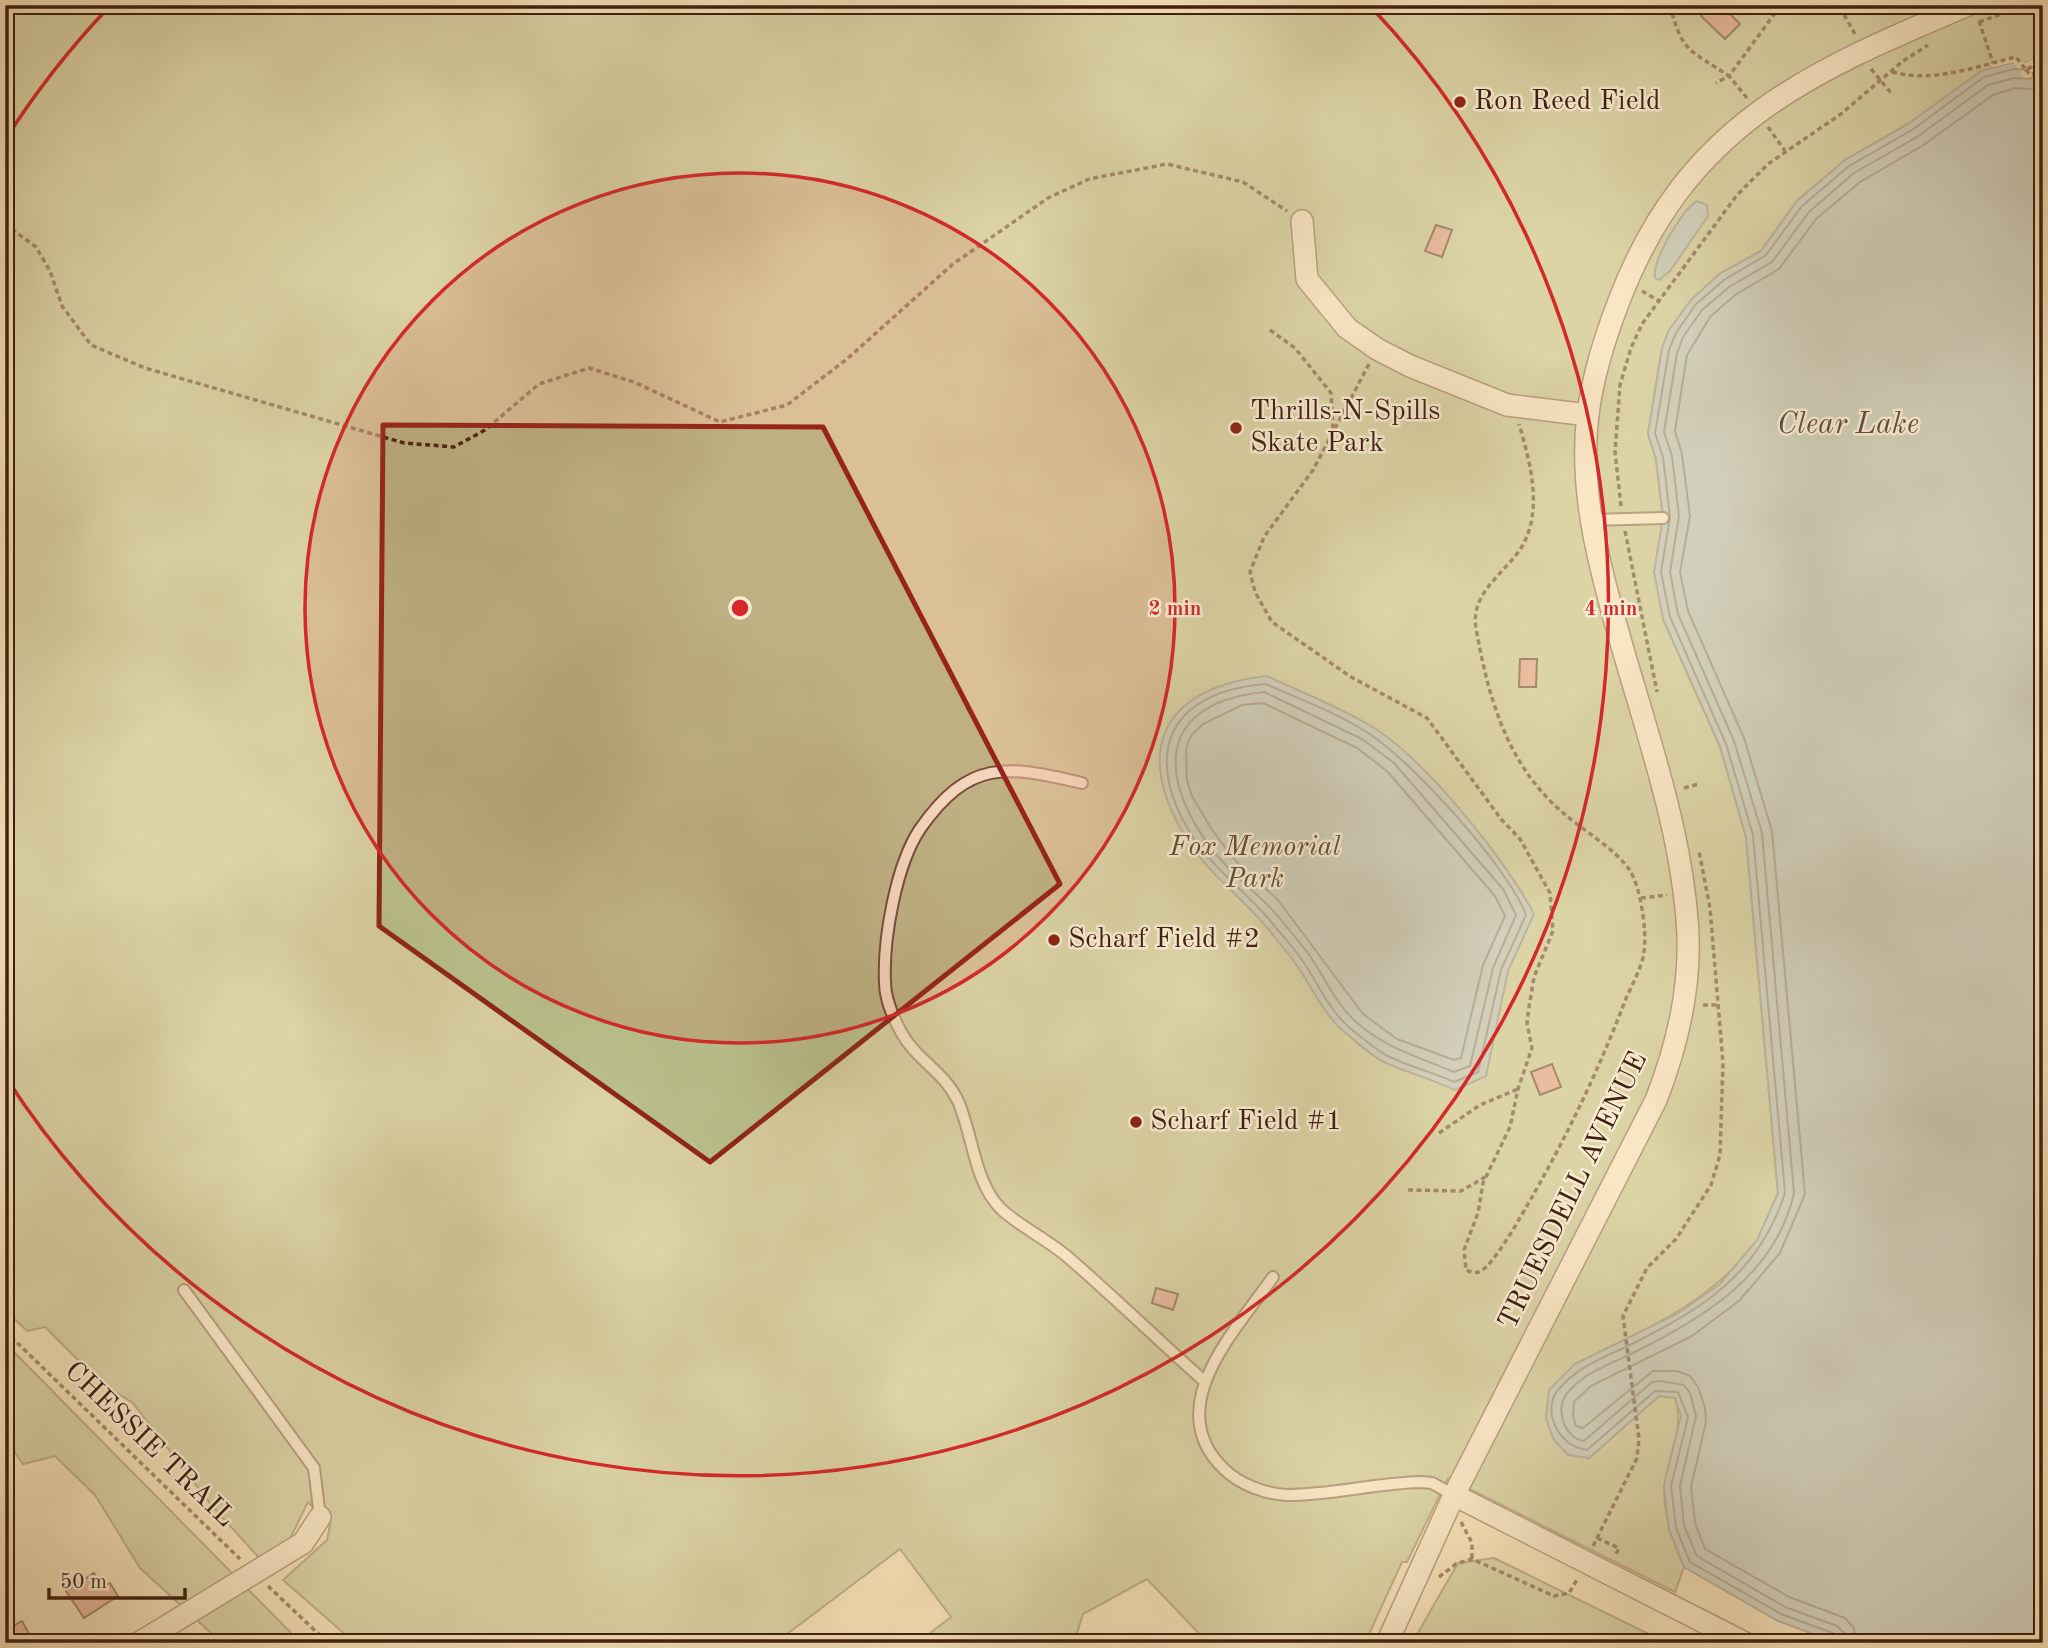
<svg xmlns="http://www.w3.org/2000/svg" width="2048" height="1648" viewBox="0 0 2048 1648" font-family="'Old Standard TT',serif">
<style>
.green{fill:#bbc390;stroke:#7e7151;stroke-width:2}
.water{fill:#a4babc;stroke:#7c7c78;stroke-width:2}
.pier{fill:#f7e2b9}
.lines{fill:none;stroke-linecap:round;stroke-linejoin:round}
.shore{stroke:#726c67;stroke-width:2}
.building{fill:#d98e80;stroke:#401f12;stroke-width:2}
.service-casing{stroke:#6e503c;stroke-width:14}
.minor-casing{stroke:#6e503c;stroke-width:24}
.path{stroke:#401f12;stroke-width:3.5;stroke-dasharray:5 3.5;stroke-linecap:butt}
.service{stroke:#faecd2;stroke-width:10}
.minor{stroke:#faecd2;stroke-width:21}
.marked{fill:none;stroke:#8f2418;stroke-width:5;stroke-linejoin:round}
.ring{fill:none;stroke:#d62828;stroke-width:3.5}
.poi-dot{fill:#8f2418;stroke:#faecd2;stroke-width:2.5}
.labels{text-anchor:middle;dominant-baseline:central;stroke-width:5;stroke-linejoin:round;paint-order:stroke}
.poi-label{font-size:28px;fill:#401f12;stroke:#faecd2;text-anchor:start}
.park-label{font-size:28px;font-style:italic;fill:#655038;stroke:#faecd2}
.street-label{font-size:28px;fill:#401f12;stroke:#faecd2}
.water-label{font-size:30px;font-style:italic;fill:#5e4e45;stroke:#faecd2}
.centre{fill:#d62828;stroke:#faecd2;stroke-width:3.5}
.ring-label{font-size:21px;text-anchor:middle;font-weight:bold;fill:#d62828;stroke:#faecd2;stroke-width:5;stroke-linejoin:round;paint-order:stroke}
</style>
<rect width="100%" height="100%" fill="#f7e2b9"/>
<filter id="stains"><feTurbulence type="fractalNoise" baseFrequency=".00286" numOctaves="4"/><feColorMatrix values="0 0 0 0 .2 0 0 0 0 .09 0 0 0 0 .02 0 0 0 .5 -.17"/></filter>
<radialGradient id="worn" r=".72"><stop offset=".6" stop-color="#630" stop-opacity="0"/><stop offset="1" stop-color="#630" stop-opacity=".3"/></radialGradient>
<g class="green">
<path d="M5 5H2043V74L1908 124 1845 160 1797 201 1761 251 1719 274 1662 348 1648 434 1656 459 1663 518V619L1720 747 1746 837 1778 1193C1771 1208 1766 1228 1756 1242 1710 1304 1643 1331 1575 1364L1589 1458 1659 1396 1675 1397C1685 1429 1669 1451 1665 1483 1661 1511 1674 1541 1684 1567L1675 1592 1448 1478 1407 1562H1402L1365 1643H1208L1147 1579 1083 1614 1074 1643H917L951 1617 900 1549 775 1643H355L283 1580 327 1540 330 1525 308 1502 288 1543 261 1560 213 1507 133 1403 102 1384 45 1327 27 1331 5 1310Z"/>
<polygon points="5,1343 301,1643 222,1643 140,1568 95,1495 55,1456 23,1464 5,1438"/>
<polygon points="1494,1558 1667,1643 1412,1643 1458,1563"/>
</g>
<g class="water">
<polygon points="2043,53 2043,1643 1837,1643 1778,1621 1684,1567 1669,1530 1664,1485 1681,1416 1675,1398 1659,1396 1589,1458 1568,1455 1554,1440 1546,1419 1549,1390 1575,1364 1679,1313 1720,1284 1757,1240 1778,1193 1746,837 1720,746 1663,619 1654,572 1663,518 1656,459 1648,434 1662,348 1669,330 1691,300 1719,274 1761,251 1797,201 1845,160 1908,124 1981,71 2014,62 2026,63"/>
<path d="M1697 201 1707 205 1708 216 1670 271 1659 280 1655 278C1652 261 1682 209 1697 201Z"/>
<path d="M1267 676C1301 692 1337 706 1369 725 1422 755 1506 860 1534 914L1508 971 1486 1076 1455 1090C1433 1080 1409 1073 1386 1063 1374 1058 1359 1044 1348 1035 1324 1017 1312 986 1295 963 1287 951 1277 941 1269 930 1244 899 1212 877 1190 844 1131 754 1159 688 1267 676Z"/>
</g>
<polygon class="pier" points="2043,53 2043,64 2037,67 2043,67 2043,74 2025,80 2014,62 1993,67 1991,64 2013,58 2026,63"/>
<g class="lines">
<g class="shore">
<path d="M1266 684C1299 699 1338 713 1368 733 1412 761 1508 867 1526 915L1501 970 1478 1072 1454 1082C1433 1072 1410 1067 1390 1057 1380 1053 1360 1036 1351 1029 1329 1011 1318 983 1302 960 1293 947 1282 935 1272 923 1249 894 1218 873 1196 842 1141 760 1163 692 1266 684Z"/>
<path d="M1264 692 1362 739 1394 763 1503 889 1516 915 1493 968 1470 1066 1454 1072C1419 1057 1385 1048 1356 1022 1336 1004 1325 978 1310 956 1300 942 1288 929 1277 915 1262 897 1243 884 1227 867 1163 797 1142 705 1264 692Z"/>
<polygon points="1263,703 1357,748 1387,771 1495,896 1505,916 1483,965 1461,1058 1454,1060 1397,1039 1363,1014 1278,900 1235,860 1212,830 1192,796 1187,780 1186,750 1190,737 1203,724 1242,705"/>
<path d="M1837 1643 1833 1633 1781 1614 1690 1562 1676 1528 1671 1486 1688 1417 1678 1392 1655 1391 1587 1450C1559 1447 1541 1411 1558 1390 1577 1367 1604 1357 1630 1345 1702 1309 1759 1274 1785 1193L1753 835 1726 744 1670 617 1661 572 1670 517 1663 457 1655 433 1669 350 1676 333 1696 304 1724 280 1766 255 1802 206 1849 166 1912 130 1984 77 2014 69 2028 70 2043 61"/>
<path d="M1846 1643 1844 1633 1837 1626 1785 1607 1697 1556 1684 1526 1680 1486 1696 1416 1690 1393 1684 1385 1661 1381 1652 1382 1584 1441C1565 1439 1555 1410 1566 1395 1582 1373 1610 1364 1633 1353 1702 1319 1776 1275 1794 1193L1762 833 1734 741 1678 614 1670 572 1679 516 1672 456 1664 432 1677 353 1683 337 1702 310 1729 287 1772 262 1809 212 1854 173 1917 137 1988 85 2014 78 2029 79 2043 72"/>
<polyline points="1857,1643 1854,1628 1845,1618 1789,1597 1705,1549 1695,1523 1691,1487 1706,1422 1705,1408 1698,1387 1690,1376 1677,1371 1653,1371 1583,1428 1576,1426 1573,1416 1574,1402 1591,1386 1692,1336 1739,1301 1780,1253 1805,1194 1772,831 1744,738 1688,611 1680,572 1690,516 1682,454 1675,431 1687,355 1710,317 1735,295 1779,269 1816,219 1860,182 1922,146 1993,95 2015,88 2031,89 2043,84"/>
</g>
</g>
<g class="building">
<polygon points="1712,5 1721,5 1740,24 1725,39 1701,16"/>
<polygon points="1436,225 1452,230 1442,257 1425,251"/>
<polygon points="1520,659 1537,659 1536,687 1519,687"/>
<polygon points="1552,1064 1561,1087 1540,1095 1531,1072"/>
<polygon points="1156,1288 1178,1294 1173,1310 1152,1303"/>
<polygon points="94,1573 103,1587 110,1583 118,1596 84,1618 66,1591"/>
<polygon points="22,1621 34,1643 5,1643 5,1630"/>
</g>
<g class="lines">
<defs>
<g id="service">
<polyline points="1590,520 1663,518"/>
<path d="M1082 783C1006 765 969 759 920 829 896 865 883 939 885 982 885 1000 893 1017 901 1032 916 1060 944 1071 958 1101 973 1135 974 1182 1001 1209 1019 1226 1050 1241 1070 1259 1115 1298 1158 1340 1203 1380"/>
<path d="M1273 1277C1235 1331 1160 1408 1224 1469 1239 1484 1265 1494 1287 1495 1332 1495 1376 1483 1421 1482L1432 1483 1454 1495"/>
<polyline points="184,1290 314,1468 320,1517"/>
</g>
<g id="minor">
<polyline points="1302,221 1307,279 1347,328 1377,349 1410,366 1507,405 1588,415"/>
<polyline points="1454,1495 1745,1643"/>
<polyline points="139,1643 303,1543 320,1517"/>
<path d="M1387 1643 1454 1495 1656 1100C1676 1049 1690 991 1688 935 1683 830 1644 726 1616 625 1597 557 1579 486 1588 414 1593 375 1605 337 1619 301 1686 125 1807 73 1968 5"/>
</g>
</defs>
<use href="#service" class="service-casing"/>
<use href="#minor" class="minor-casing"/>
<g class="path">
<path d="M1670 5C1682 54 1691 50 1729 76L1716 83"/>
<polyline points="1979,21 1993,63"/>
<polyline points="1979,22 2027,5"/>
<polyline points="1855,34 1843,13 1857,5"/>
<polyline points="1871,69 1892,94"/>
<polyline points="2026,70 2030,75 2043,70"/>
<path d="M1892 72C1934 83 1975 67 2016 57L2026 70 2043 59"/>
<polyline points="1747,98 1729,76 1781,5"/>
<polyline points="1768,127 1785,151"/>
<polyline points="5,224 36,247 50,271 62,306 91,345 145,368 404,443 454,447 485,430 539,384 589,368 634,382 720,422 787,405 847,359 953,264 1048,198 1089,179 1167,164 1243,182 1287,211"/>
<polyline points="1642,291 1659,301"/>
<polyline points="1270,330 1295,348 1331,393 1333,429"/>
<path d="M1369 364 1313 470 1264 537 1250 572 1255 592 1272 622 1351 677 1427 718 1501 819 1520 839 1550 893 1553 931 1534 977 1529 1007 1527 1023 1532 1048 1518 1089 1510 1127 1483 1183 1478 1213 1464 1250 1466 1270C1471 1272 1476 1274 1481 1271 1495 1263 1523 1213 1532 1197 1568 1134 1599 1069 1625 1001 1631 986 1642 968 1644 952 1647 931 1641 887 1629 869 1613 847 1582 830 1561 811 1507 764 1488 697 1476 628 1470 593 1505 573 1521 548 1544 511 1530 462 1519 424"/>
<polyline points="1621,506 1615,452 1620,385 1631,348 1642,324 1737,195 1768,164 1841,114 1903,61 1928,45"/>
<polyline points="1625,531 1657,692"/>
<polyline points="1684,788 1699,784"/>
<polyline points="1641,898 1667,895"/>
<polyline points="1703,1005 1718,1005"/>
<polyline points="1439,1133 1480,1105 1518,1089"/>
<polyline points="1408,1190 1461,1191 1485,1177"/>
<polyline points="5,1331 240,1559"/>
<polyline points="1461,1522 1472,1543 1472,1559"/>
<polyline points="1597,1538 1619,1548 1615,1556"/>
<polyline points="1593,1546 1637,1458 1639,1439 1623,1316 1647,1268 1676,1239 1711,1185 1720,1155 1723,1063 1710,908 1699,851"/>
<polyline points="1439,1577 1456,1564 1472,1559 1554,1596 1569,1593 1578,1578"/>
<polyline points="268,1586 328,1643"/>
</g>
<use href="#service" class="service"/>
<use href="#minor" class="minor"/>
</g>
<path d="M0 0H2048V1648H0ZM383 425 823 427 1060 884 710 1162 379 926Z" fill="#f7e2b9" fill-opacity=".55" fill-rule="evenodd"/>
<path class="marked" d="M383 425 823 427 1060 884 710 1162 379 926Z"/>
<circle cx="740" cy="608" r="435" fill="#d62828" fill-opacity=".12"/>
<g class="ring">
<circle cx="740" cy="608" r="435"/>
<path d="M5 140A871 871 0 0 1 108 8M1372 8A871 871 0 1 1 5 1076"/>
</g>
<g class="poi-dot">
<circle cx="1460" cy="102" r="7"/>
<circle cx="1236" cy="428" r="7"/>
<circle cx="1054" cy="940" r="7"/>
<circle cx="1136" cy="1122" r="7"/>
</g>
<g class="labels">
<g class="poi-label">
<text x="1474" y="102">Ron Reed Field</text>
<text x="1250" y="412">Thrills-N-Spills<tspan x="1250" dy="32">Skate Park</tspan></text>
<text x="1068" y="940">Scharf Field #2</text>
<text x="1150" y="1122">Scharf Field #1</text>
</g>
<g class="park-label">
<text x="1255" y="848">Fox Memorial<tspan x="1255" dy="32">Park</tspan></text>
</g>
<g class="street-label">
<text transform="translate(1574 1191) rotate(-64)">TRUESDELL AVENUE</text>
<text transform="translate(149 1445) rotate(44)">CHESSIE TRAIL</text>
</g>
<g class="water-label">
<text x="1848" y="425">Clear Lake</text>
</g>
</g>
<circle cx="740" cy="608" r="10" class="centre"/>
<g class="ring-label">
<text x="1175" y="615">2 min</text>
<text x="1611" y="615">4 min</text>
</g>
<rect width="2048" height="1648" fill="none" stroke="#f7e2b9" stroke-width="28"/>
<rect x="7" y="7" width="2034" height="1634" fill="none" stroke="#401f12" stroke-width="3.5"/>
<rect x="14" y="14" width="2020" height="1620" fill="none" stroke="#401f12" stroke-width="2"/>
<path d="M49 1588v10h136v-10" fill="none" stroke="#401f12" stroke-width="3.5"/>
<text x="60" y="1588" font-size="21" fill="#401f12" stroke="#faecd2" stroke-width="5" paint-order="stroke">50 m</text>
<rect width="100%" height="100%" filter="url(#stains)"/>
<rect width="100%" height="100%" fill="url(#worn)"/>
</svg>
